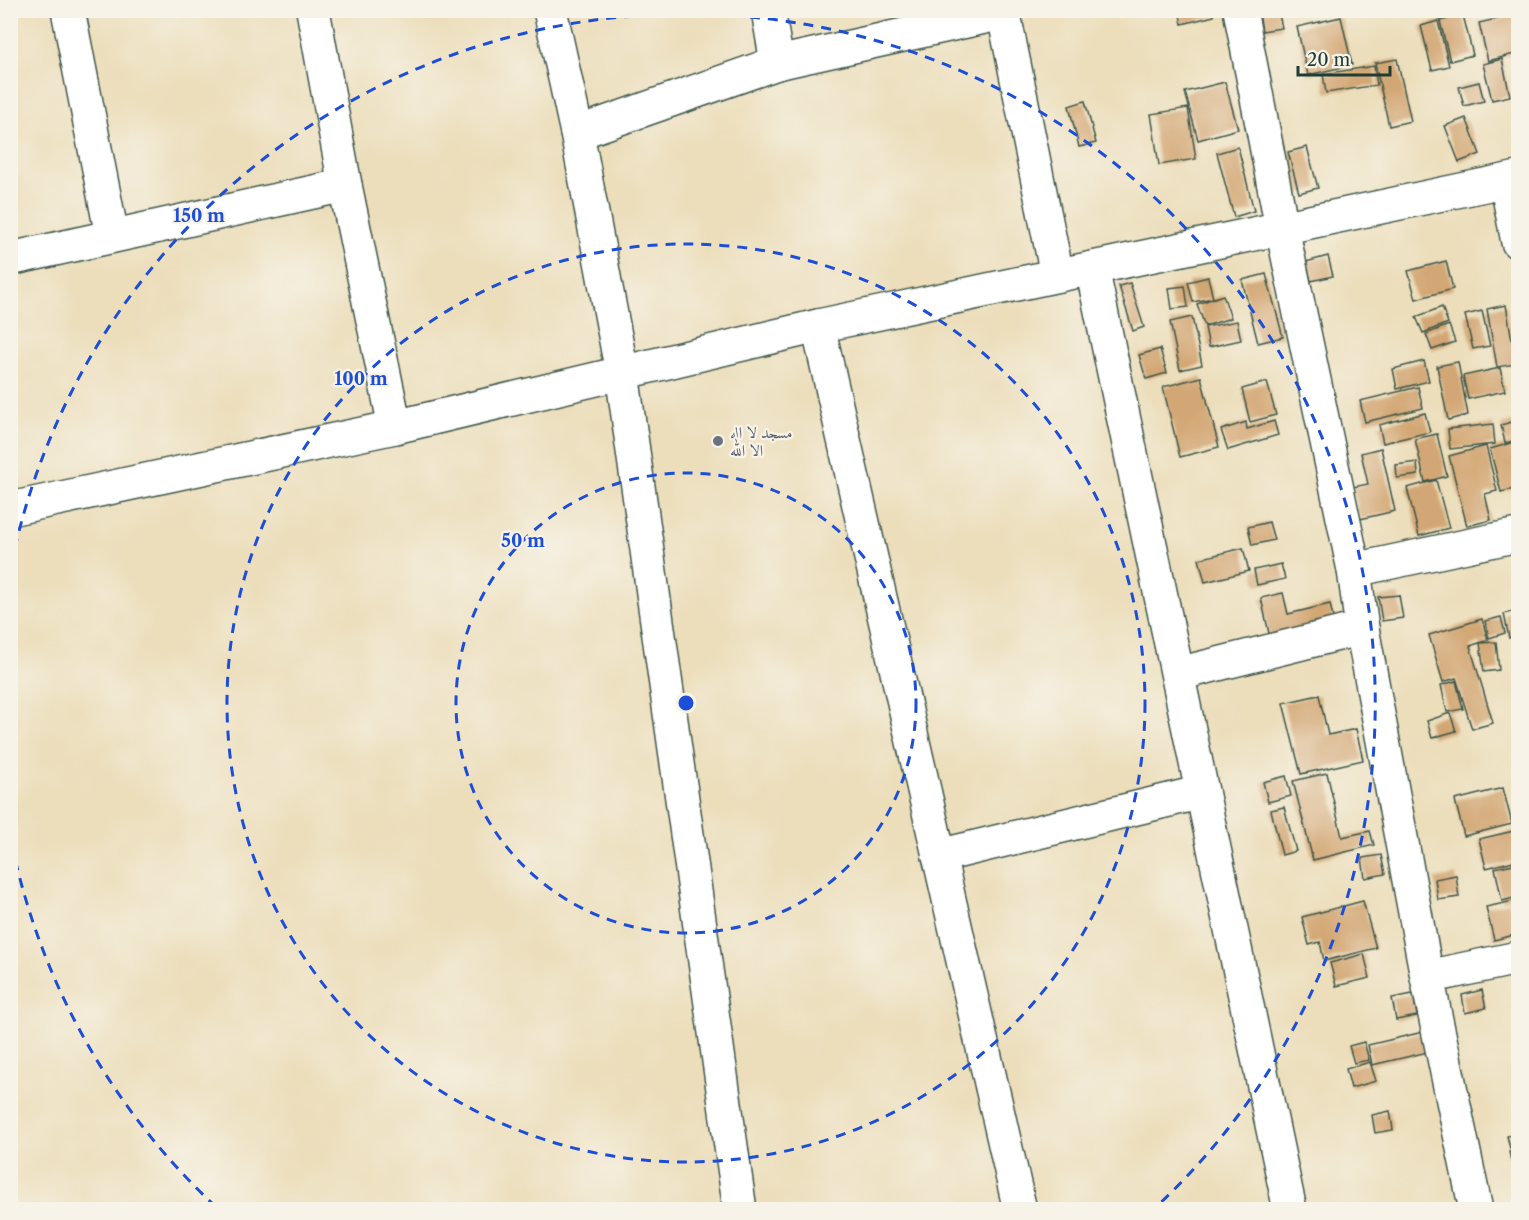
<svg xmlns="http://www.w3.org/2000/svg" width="1529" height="1220" viewBox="0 0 1529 1220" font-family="'Libre Caslon Text',Amiri,serif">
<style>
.building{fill:#d3a774}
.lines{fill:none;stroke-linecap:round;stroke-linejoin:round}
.minor-casing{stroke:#3e5548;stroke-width:36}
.minor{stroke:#fff;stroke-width:33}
.ring{fill:none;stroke:#1d4ed8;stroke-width:3;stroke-dasharray:10 8}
.worship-dot{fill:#6b7280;stroke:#f7f3e8;stroke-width:2}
.labels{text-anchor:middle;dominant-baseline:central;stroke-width:4.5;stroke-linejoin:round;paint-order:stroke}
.worship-label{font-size:16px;fill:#5b616d;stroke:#f7f3e8;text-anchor:start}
.centre{fill:#1d4ed8;stroke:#f7f3e8;stroke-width:3}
.ring-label{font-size:18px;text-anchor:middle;font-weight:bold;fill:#1d4ed8;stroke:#f7f3e8;stroke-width:4.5;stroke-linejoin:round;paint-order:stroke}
</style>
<rect width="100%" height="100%" fill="#f7f3e8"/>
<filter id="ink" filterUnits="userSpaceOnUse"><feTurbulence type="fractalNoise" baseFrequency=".0167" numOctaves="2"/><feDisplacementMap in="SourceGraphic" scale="12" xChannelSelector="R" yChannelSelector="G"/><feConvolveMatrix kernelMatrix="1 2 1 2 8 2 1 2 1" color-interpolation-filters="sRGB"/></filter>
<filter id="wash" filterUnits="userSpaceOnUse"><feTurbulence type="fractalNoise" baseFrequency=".008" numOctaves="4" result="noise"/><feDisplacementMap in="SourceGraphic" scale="24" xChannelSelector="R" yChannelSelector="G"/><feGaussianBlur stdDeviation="1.35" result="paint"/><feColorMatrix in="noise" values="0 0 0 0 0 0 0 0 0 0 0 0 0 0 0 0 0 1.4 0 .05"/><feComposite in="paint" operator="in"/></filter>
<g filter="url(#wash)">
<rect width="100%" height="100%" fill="#ecdebb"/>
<g id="blocks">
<g class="building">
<polygon points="1179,10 1213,10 1214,16 1182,24"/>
<polygon points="1278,10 1282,28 1262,31 1259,13"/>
<polygon points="1504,10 1518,10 1518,53 1488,61 1479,23 1505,17"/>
<polygon points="1463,15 1473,55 1450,61 1440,21"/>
<polygon points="1341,17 1352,65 1308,75 1297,27"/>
<polygon points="1438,21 1449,66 1432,70 1421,26"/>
<polygon points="1397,59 1411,121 1389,126 1375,63"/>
<polygon points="1502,59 1510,96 1492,100 1483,64"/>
<polygon points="1374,66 1377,85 1326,93 1323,74"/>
<polygon points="1225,82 1238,129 1198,140 1185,92"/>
<polygon points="1479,82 1484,101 1464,106 1459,87"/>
<polygon points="1085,101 1096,143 1079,147 1069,106"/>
<polygon points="1188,108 1196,159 1159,165 1151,114"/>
<polygon points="1466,118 1480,154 1459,162 1445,126"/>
<polygon points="1238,147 1254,211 1234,217 1217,153"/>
<polygon points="1307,147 1318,188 1299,193 1288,152"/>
<polygon points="1328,256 1333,276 1311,281 1306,262"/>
<polygon points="1446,261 1453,289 1416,299 1408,271"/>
<polygon points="1266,274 1283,337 1258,343 1242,280"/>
<polygon points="1208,277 1213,298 1193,302 1188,282"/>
<polygon points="1130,283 1144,327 1133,331 1119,286"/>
<polygon points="1185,286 1188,307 1172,309 1169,288"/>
<polygon points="1223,295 1231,318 1205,326 1197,304"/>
<polygon points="1506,305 1516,364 1497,367 1487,309"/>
<polygon points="1442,307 1448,323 1423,333 1416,317"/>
<polygon points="1482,311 1490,346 1473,349 1465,315"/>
<polygon points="1192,317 1202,365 1180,370 1170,322"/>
<polygon points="1237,321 1241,340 1209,347 1205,327"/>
<polygon points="1449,325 1455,342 1432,350 1426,334"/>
<polygon points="1160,349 1167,373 1146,379 1139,355"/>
<polygon points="1424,361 1429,381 1397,389 1393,369"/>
<polygon points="1458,362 1468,415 1448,420 1437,366"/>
<polygon points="1500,368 1505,391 1468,399 1463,376"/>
<polygon points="1201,377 1219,447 1180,457 1163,387"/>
<polygon points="1267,382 1276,415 1250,422 1242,389"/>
<polygon points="1418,387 1423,408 1365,422 1360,401"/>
<polygon points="1425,413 1430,432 1383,443 1379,425"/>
<polygon points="1518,420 1518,440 1505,443 1501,425"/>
<polygon points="1274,421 1278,435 1228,450 1221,430 1246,422 1247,429"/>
<polygon points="1493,424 1495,444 1450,449 1448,429"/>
<polygon points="1437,434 1447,476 1425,482 1415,439"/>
<polygon points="1518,441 1518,456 1513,458 1518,479 1518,488 1501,492 1490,449"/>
<polygon points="1486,446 1497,491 1485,494 1491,520 1467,526 1449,456"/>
<polygon points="1381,448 1395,511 1360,519 1353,487 1368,484 1361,453"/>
<polygon points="1417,462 1418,475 1397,478 1396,465"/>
<polygon points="1436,480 1449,528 1419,536 1407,488"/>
<polygon points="1269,522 1274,540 1252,545 1248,527"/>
<polygon points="1243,548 1249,571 1205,582 1199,559"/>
<polygon points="1281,564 1285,579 1257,585 1254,570"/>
<polygon points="1283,593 1288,614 1330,604 1335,626 1271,642 1261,598"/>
<polygon points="1399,595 1403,618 1382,621 1378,597"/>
<polygon points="1518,610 1518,635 1509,638 1504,614"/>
<polygon points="1501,617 1505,633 1489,638 1485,621"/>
<polygon points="1482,619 1488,640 1470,646 1493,723 1472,729 1456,678 1443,682 1429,635"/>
<polygon points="1496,642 1499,670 1484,672 1480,643"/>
<polygon points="1456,681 1463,709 1447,712 1441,685"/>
<polygon points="1319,695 1328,735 1356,729 1363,760 1301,774 1283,703"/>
<polygon points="1450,713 1456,731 1432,738 1427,721"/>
<polygon points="1327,773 1342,837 1370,831 1374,845 1313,860 1293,781"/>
<polygon points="1286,776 1291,796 1268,802 1263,782"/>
<polygon points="1503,788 1512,824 1464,836 1455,800"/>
<polygon points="1284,807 1296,851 1282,855 1271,810"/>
<polygon points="1518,830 1518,860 1486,868 1479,839"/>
<polygon points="1381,855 1385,874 1365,878 1362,858"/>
<polygon points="1518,863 1518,897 1502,901 1495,868"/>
<polygon points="1456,875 1459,897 1438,900 1435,879"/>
<polygon points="1518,900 1518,934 1494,940 1486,907"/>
<polygon points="1363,901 1376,948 1324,961 1320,942 1309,945 1302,917"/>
<polygon points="1364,954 1370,978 1336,986 1330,963"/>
<polygon points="1518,979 1518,997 1515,998 1512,980"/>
<polygon points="1482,990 1486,1008 1465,1013 1462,995"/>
<polygon points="1413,994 1417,1016 1396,1020 1392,998"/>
<polygon points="1423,1032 1428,1052 1372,1065 1368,1045"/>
<polygon points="1364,1042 1369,1060 1354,1063 1349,1046"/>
<polygon points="1370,1062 1376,1081 1351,1088 1346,1069"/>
<polygon points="1390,1111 1393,1130 1375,1133 1372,1115"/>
<polygon points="1518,1134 1518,1146 1510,1148 1507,1136"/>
<polygon points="1518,1150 1518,1172 1514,1173 1509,1152"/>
</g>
</g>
</g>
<g filter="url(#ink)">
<use href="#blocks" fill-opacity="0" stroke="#3e5548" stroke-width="1.5"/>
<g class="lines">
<defs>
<g id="minor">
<polyline points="68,10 112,236"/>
<polyline points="313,10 345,185 395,427"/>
<polyline points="550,10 577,133 622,373 740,1210"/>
<polyline points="768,10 777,63"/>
<polyline points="1003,10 1057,275"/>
<polyline points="1240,10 1282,228 1354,570 1362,628 1427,977 1476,1210"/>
<polyline points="577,133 777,63 1003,13"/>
<polyline points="1506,181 1518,242"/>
<polyline points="10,259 345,185"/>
<polyline points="1092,268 1290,1210"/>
<polyline points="818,326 1020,1210"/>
<polyline points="10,509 395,427 818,326 1518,178"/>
<polyline points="1354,570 1518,535"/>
<polyline points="1178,674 1362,628"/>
<polyline points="939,856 1202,792"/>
<polyline points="1427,977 1518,958"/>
</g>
</defs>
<use href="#minor" class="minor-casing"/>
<use href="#minor" class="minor"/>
</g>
</g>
<g class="ring">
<circle cx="686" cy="703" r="230"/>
<circle cx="686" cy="703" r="459"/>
<path d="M216 1207A689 689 0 0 1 11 840M11 566A689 689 0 1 1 1156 1207"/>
</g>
<circle class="worship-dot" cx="718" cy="441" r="6"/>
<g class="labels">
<g class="worship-label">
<text x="730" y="432">مسجد لا اله<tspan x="730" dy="18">الا الله</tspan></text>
</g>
</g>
<circle cx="686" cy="703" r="9" class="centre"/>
<g class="ring-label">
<text x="199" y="222">150 m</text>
<text x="361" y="385">100 m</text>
<text x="523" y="547">50 m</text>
</g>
<rect width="1529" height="1220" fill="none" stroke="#f7f3e8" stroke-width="36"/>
<path d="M1298 66v9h92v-9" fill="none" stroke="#1f3d34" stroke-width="3"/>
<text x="1307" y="66" font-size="18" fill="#1f3d34" stroke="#f7f3e8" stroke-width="4.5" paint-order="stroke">20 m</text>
</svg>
